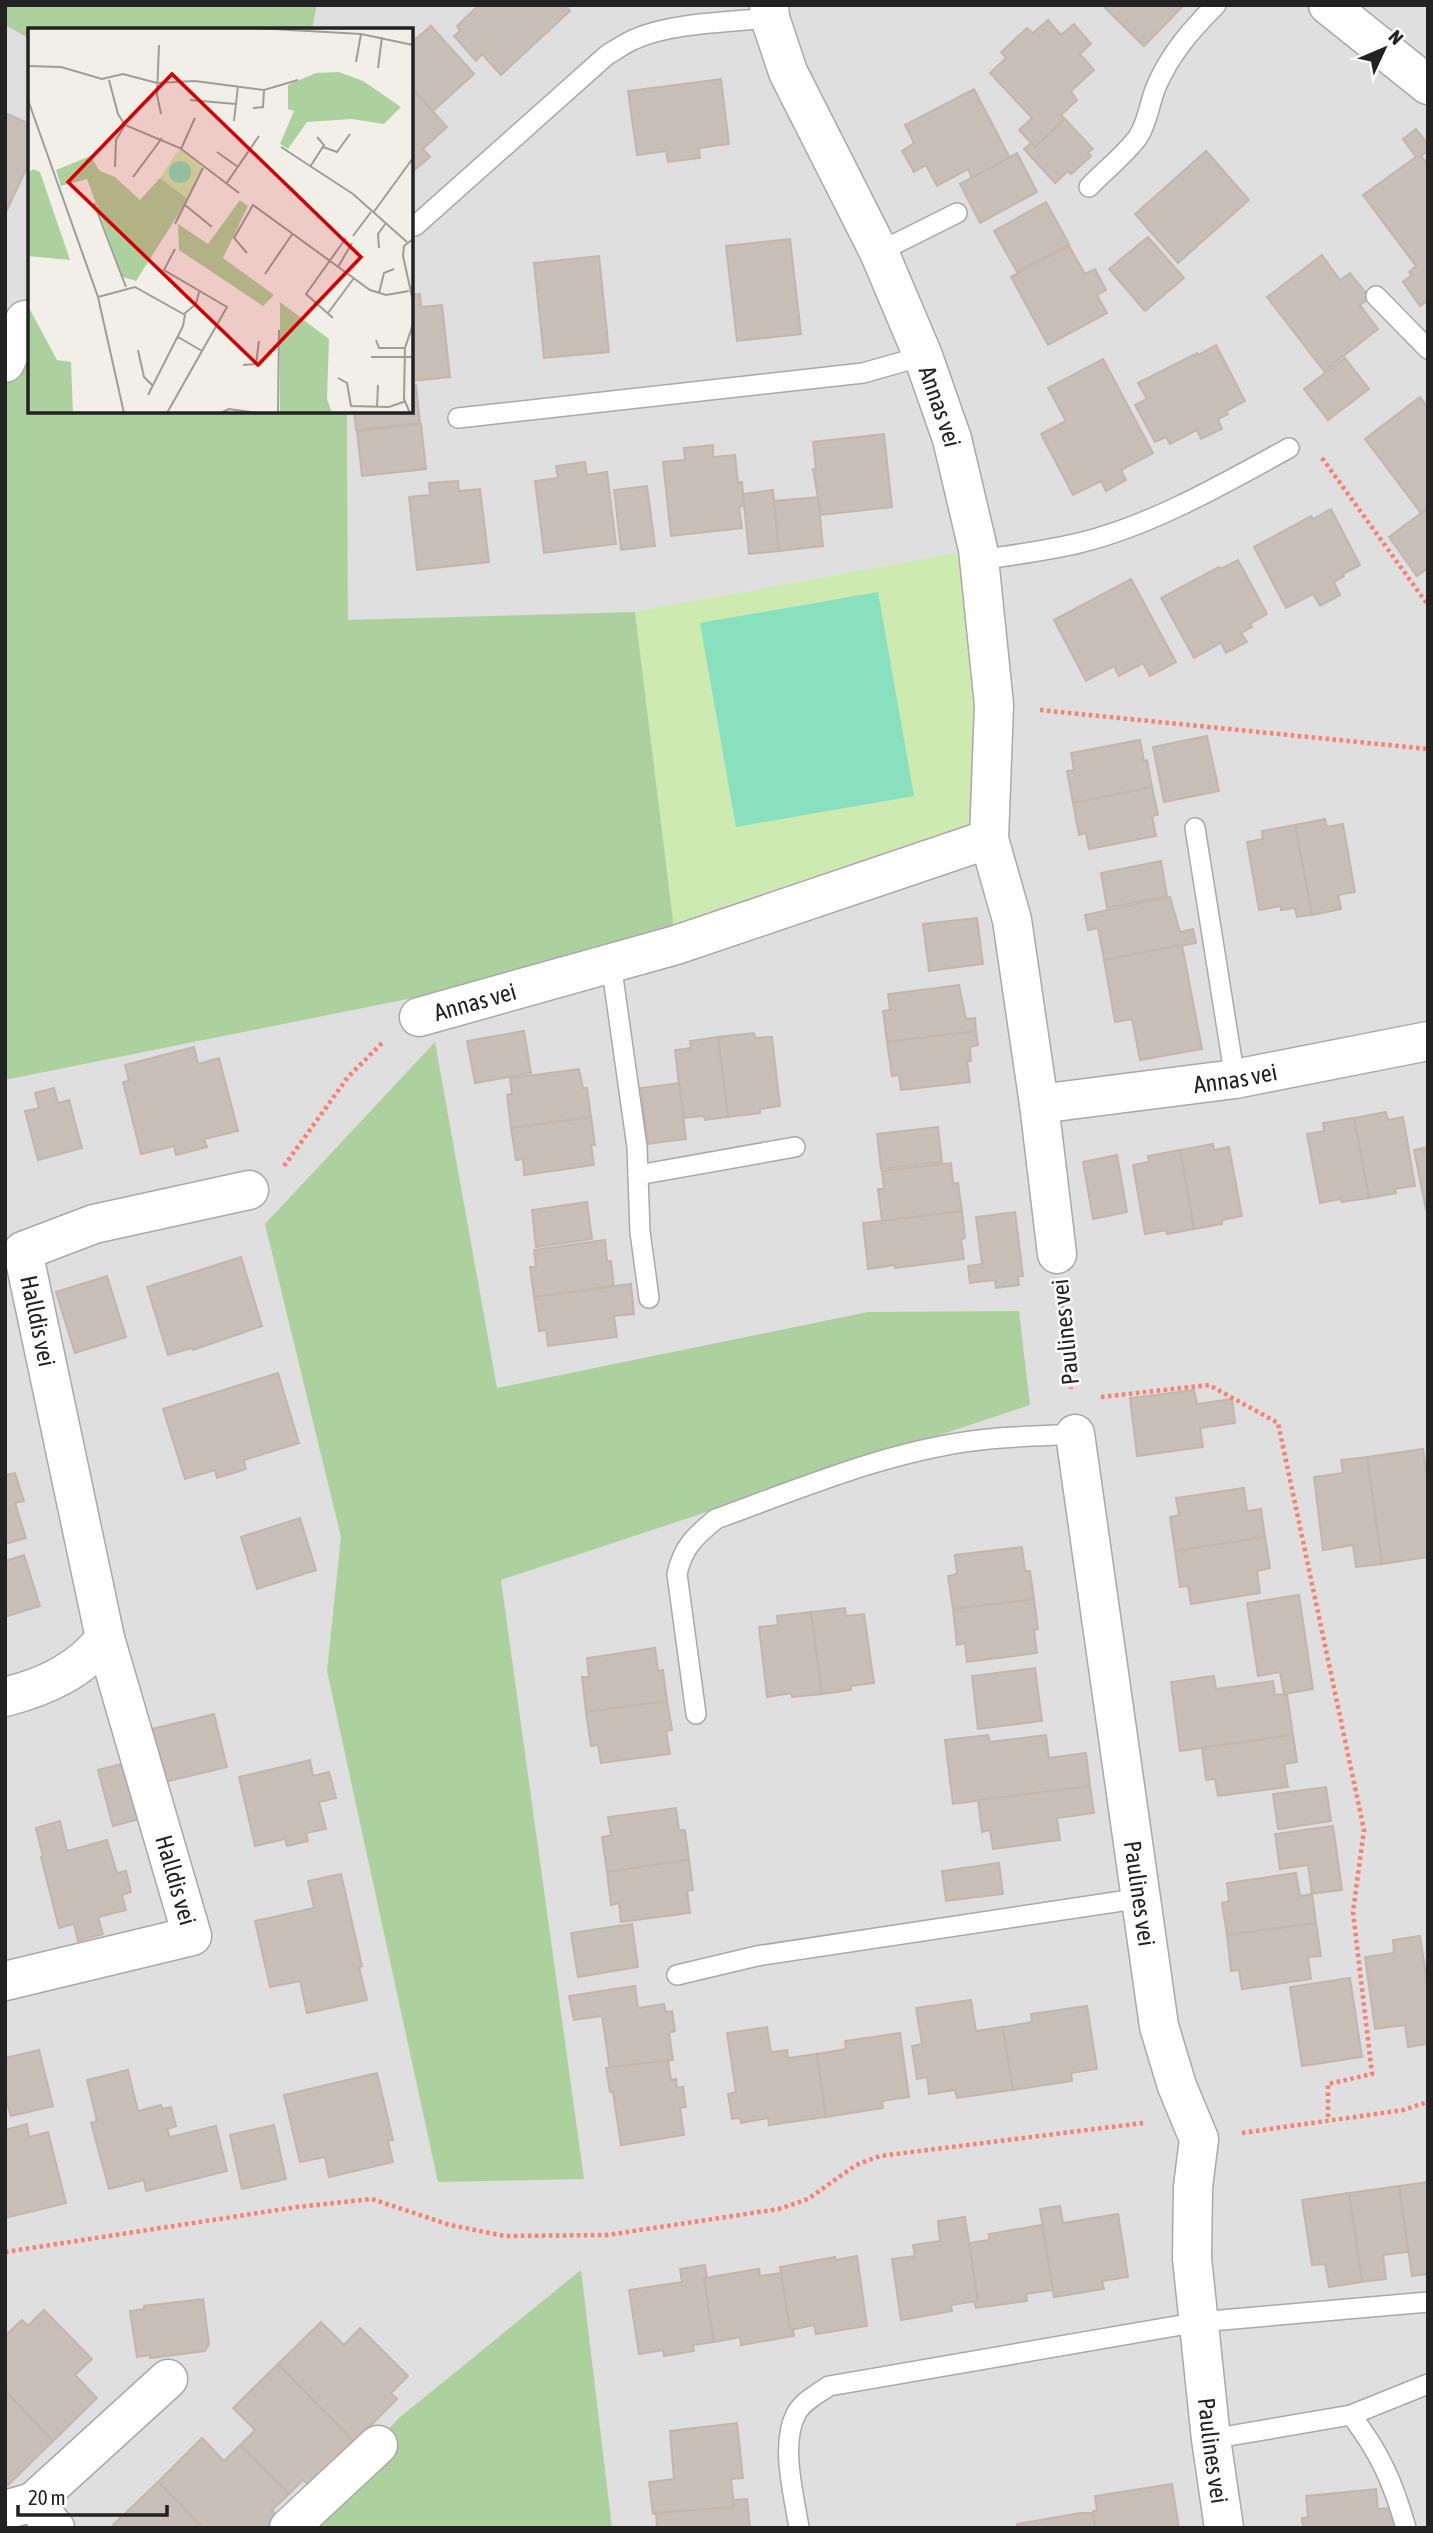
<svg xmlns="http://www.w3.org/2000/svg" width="1433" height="2533" viewBox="0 0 1433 2533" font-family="'Asap Condensed',sans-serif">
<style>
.residential{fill:#e0dfdf}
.grass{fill:#cdebb0}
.forest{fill:#add19e}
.pitch{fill:#88e0be}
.building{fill:#c7bfb8;stroke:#c4b6ab;stroke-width:2}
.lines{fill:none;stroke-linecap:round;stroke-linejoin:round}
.lane-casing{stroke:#a9a9a9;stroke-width:22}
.street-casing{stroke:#a9a9a9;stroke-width:41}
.path{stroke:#fa8072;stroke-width:4.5;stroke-dasharray:3.5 3.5;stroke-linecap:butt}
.lane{stroke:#fff;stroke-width:19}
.street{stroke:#fff;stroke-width:38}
.labels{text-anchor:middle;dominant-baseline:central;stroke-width:5;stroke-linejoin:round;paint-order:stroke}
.street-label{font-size:24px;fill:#222;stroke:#fff}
.inset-road{fill:none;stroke:#9f9d99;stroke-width:2}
.view{fill:#d40000;fill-opacity:0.15;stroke:#d40000;stroke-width:3.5}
.inset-edge{fill:none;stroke:#222;stroke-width:3.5}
</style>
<rect width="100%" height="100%" fill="#f2efe9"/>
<g class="residential">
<polygon points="317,5 1428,5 1428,2528 5,2528 5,1080 675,945 635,613 348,621 347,411 411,411 411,30 312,30"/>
<polygon points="5,25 30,39 30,312 5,363"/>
</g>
<polygon class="grass" points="978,549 989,839 676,945 635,612"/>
<g class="forest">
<polygon points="5,5 317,5 312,30 30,30 30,39 5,25"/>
<polygon points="30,312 30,411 347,411 348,620 635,612 676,945 5,1080 5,363"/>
<polygon points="435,1042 497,1388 868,1312 1019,1311 1030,1405 501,1580 584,2179 438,2182 327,1671 341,1537 265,1224"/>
<polygon points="581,2270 612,2528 295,2528 399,2418"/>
</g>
<polygon class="pitch" points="878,592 914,796 736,827 700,623"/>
<g class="building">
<polygon points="479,5 565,5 570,11 501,75 482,54 476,61 454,36 460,31 457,26"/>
<polygon points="1108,5 1184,5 1144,46 1105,8"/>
<polygon points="1048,20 1061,35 1074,24 1091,44 1080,54 1094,70 1071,91 1077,100 1061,115 1065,119 1035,147 1019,130 1032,118 990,73 1006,58 1001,52 1027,28 1033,33"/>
<polygon points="431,26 474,74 433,111 411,87 411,43"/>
<polygon points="721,79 729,144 699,148 700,158 668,162 666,151 637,155 628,91"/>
<polygon points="411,87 447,127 423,149 430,157 411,173"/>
<polygon points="974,89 1010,158 972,178 968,169 937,186 926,165 914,172 902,151 914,143 905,125"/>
<polygon points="5,113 30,124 30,161 5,214"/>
<polygon points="1065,119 1093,149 1088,152 1091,156 1071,174 1068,171 1055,183 1024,149 1031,143 1035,147"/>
<polygon points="1416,129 1428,144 1428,151 1421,156 1428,165 1428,301 1420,306 1403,282 1412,275 1409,272 1416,266 1363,195 1416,157 1403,139"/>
<polygon points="1206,151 1249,200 1178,263 1135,214"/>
<polygon points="1017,153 1037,192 980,223 960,184"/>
<polygon points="1046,202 1069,244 1017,272 994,231"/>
<polygon points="1148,237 1184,278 1145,311 1109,269"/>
<polygon points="790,239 801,334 737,341 726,246"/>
<polygon points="1069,246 1085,274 1095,269 1106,290 1097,295 1107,313 1048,345 1011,277"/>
<polygon points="1322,255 1340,280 1350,273 1370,298 1360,305 1378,329 1324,371 1267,297"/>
<polygon points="599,256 609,352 544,358 534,263"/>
<polygon points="420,294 421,307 442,305 450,377 411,381 411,295"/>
<polygon points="1216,345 1245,401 1226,411 1228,414 1218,419 1222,429 1201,439 1197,430 1170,444 1166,437 1155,442 1135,405 1147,399 1138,383 1197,353 1198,355"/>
<polygon points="1345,358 1369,389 1328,420 1304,389"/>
<polygon points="1103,359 1153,453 1121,470 1126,480 1106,491 1101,481 1073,495 1041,434 1066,421 1048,388"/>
<polygon points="411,385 416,385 420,423 356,430 354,411 411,411"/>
<polygon points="1420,397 1428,408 1428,508 1421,513 1365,439"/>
<polygon points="421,424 426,469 362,476 357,431"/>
<polygon points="884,434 892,507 821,515 813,469 816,469 813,442"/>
<polygon points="713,445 713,457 735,455 738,483 742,482 744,506 739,507 742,528 671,536 663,462 685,460 684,448"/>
<polygon points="585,462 587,475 607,472 616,544 544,553 535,481 558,478 556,466"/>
<polygon points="458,481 459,491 480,489 489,562 417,570 409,497 430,495 429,483"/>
<polygon points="647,486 655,546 621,550 614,490"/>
<polygon points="773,490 779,551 749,554 743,494"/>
<polygon points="818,497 823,546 779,551 774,501"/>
<polygon points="1428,508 1428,568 1417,576 1389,537"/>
<polygon points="1331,509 1360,565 1343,574 1344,576 1334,582 1340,595 1320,606 1313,594 1286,608 1254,547 1311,516 1313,519"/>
<polygon points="1238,560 1267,614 1250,624 1252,627 1241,633 1247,642 1226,653 1221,643 1194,658 1161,598 1219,567 1221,569"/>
<polygon points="1131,579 1176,662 1150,676 1143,663 1119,676 1114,666 1086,681 1054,620"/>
<polygon points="1207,736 1219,791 1164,802 1153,747"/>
<polygon points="1140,740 1144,761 1147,760 1152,787 1073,803 1067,771 1074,770 1071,753"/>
<polygon points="1152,787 1158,815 1152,816 1156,836 1089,849 1086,833 1079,835 1073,803"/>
<polygon points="1325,819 1327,827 1343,824 1355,892 1338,895 1341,909 1312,915 1295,825"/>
<polygon points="1295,825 1312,915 1297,917 1295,908 1281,910 1281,906 1259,910 1247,842 1263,839 1262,831"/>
<polygon points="1161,861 1167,896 1107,908 1101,873"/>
<polygon points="1170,897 1180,932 1193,929 1196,943 1104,960 1098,928 1088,930 1085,915"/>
<polygon points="977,918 983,964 929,971 923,924"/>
<polygon points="1182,945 1202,1049 1140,1060 1132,1019 1115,1022 1104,960"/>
<polygon points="959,985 966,1019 975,1018 976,1031 887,1042 883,1011 890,1010 888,994"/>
<polygon points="524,1031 531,1073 475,1083 467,1041"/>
<polygon points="976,1031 978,1045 970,1047 971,1061 967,1061 970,1082 901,1090 899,1075 892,1076 887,1042"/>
<polygon points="754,1033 755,1038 772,1037 780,1106 760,1109 760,1113 728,1117 718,1037"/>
<polygon points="718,1037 728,1117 705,1120 704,1116 683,1118 675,1050 691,1048 690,1041"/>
<polygon points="194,1047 198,1064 219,1058 238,1131 204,1139 207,1147 176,1155 174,1146 141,1154 123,1082 129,1081 125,1065"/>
<polygon points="579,1069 583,1088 587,1088 591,1117 511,1128 507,1095 512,1094 510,1078"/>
<polygon points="679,1083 686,1139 648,1144 641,1088"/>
<polygon points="54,1088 58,1103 69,1100 82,1148 38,1160 25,1111 39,1108 35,1093"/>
<polygon points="1386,1112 1388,1120 1403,1117 1415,1186 1395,1189 1396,1193 1369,1198 1354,1118"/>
<polygon points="591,1117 595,1145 591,1145 594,1165 524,1175 523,1159 516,1160 511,1128"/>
<polygon points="1354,1118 1369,1198 1342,1202 1341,1199 1320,1203 1307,1134 1324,1131 1323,1123"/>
<polygon points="938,1127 942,1162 881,1169 877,1134"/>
<polygon points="1213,1144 1214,1150 1229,1147 1242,1216 1222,1220 1222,1224 1194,1229 1180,1150"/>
<polygon points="1428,1147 1428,1209 1426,1210 1414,1150"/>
<polygon points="1180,1150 1194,1229 1167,1234 1166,1230 1145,1234 1133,1165 1149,1162 1148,1156"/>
<polygon points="1117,1155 1127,1212 1093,1219 1083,1162"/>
<polygon points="951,1163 953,1183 958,1183 962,1211 882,1221 878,1189 884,1189 882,1171"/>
<polygon points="587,1202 592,1239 536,1247 532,1210"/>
<polygon points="962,1211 965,1238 961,1239 964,1259 895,1268 895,1265 868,1269 863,1223"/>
<polygon points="1015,1212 1023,1276 1018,1276 1019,1285 996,1288 995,1280 970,1283 968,1266 982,1264 976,1217"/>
<polygon points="605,1240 607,1261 611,1261 614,1286 534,1297 530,1267 536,1267 534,1250"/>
<polygon points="241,1257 262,1326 193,1350 192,1348 168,1355 147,1287"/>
<polygon points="107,1276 126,1337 75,1353 56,1292"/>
<polygon points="631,1284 634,1314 614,1316 617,1337 548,1346 546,1330 539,1331 534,1297"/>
<polygon points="278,1373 299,1443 244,1460 246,1469 217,1478 215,1470 185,1479 163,1409"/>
<polygon points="1194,1390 1197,1404 1232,1399 1235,1423 1200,1428 1203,1447 1137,1456 1130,1398"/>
<polygon points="1423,1449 1428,1482 1428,1557 1382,1564 1367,1457"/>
<polygon points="1367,1457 1382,1564 1356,1567 1353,1545 1323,1550 1314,1477 1343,1473 1341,1460"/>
<polygon points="5,1470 7,1475 15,1473 24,1501 15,1503 26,1538 5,1544"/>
<polygon points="1244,1488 1247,1511 1261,1509 1265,1537 1175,1551 1170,1517 1179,1515 1176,1498"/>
<polygon points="300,1518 316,1570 257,1589 241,1537"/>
<polygon points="1265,1537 1270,1568 1257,1571 1260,1593 1191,1604 1188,1586 1180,1587 1175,1551"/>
<polygon points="1022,1547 1025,1571 1030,1571 1034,1599 953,1609 948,1576 957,1574 955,1555"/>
<polygon points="24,1555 40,1606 5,1617 5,1561"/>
<polygon points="1299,1595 1313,1689 1284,1694 1280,1672 1258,1676 1247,1603"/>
<polygon points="1034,1599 1038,1629 1034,1630 1037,1653 967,1662 965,1643 957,1645 953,1609"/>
<polygon points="845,1608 846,1616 864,1614 874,1683 851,1686 851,1690 822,1694 811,1612"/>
<polygon points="811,1612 822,1694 792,1697 791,1693 767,1697 759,1627 778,1625 777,1616"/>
<polygon points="655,1648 658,1671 663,1670 667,1701 586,1712 582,1677 589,1677 587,1658"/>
<polygon points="1035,1668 1042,1721 978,1729 972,1676"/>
<polygon points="1214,1676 1216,1689 1273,1681 1275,1695 1287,1694 1293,1735 1180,1751 1171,1682"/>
<polygon points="667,1701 672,1730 666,1731 670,1754 601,1763 598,1745 591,1746 586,1712"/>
<polygon points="214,1714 227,1767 164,1782 152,1729"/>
<polygon points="988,1735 990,1742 1046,1735 1049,1758 1086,1753 1090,1786 953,1804 945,1740"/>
<polygon points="1293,1735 1297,1762 1284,1764 1288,1787 1218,1796 1215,1779 1206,1780 1202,1748"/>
<polygon points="310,1760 313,1776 329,1772 336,1798 319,1802 326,1829 306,1833 308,1841 287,1846 285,1839 255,1846 239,1777"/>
<polygon points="129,1762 143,1818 113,1826 98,1770"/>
<polygon points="1090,1786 1094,1813 1057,1818 1060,1840 993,1849 990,1830 982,1832 978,1800"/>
<polygon points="1326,1787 1331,1821 1278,1829 1273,1794"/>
<polygon points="676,1808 679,1830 685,1830 689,1860 607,1872 602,1837 611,1835 608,1817"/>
<polygon points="60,1821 67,1851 107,1840 117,1873 126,1871 131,1892 122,1895 126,1910 98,1917 103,1934 78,1941 74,1924 59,1928 41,1857 43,1857 36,1828"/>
<polygon points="1333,1826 1342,1890 1312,1894 1308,1865 1280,1869 1275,1834"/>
<polygon points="689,1860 693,1890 687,1891 690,1913 621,1922 619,1903 611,1905 607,1872"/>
<polygon points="999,1863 1003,1894 946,1901 942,1871"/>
<polygon points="1296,1873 1300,1896 1312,1894 1316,1923 1227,1935 1222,1903 1229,1901 1227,1883"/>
<polygon points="341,1874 362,1966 359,1967 367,2000 307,2013 300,1981 270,1987 255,1921 314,1908 308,1881"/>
<polygon points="1316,1923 1321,1956 1308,1957 1311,1979 1242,1989 1239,1970 1231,1971 1227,1935"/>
<polygon points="632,1924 638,1967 578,1977 571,1933"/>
<polygon points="1420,1936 1428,1988 1428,2044 1408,2047 1405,2025 1375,2029 1365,1957 1394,1953 1393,1940"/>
<polygon points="1350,1978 1362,2057 1302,2066 1290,1987"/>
<polygon points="635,1986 638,2008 664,2004 666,2012 672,2011 675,2031 669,2033 673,2060 610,2070 602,2016 574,2020 569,1996"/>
<polygon points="971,2000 976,2031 1003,2027 1013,2090 957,2098 955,2090 929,2094 927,2077 917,2079 912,2046 922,2044 916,2008"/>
<polygon points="1087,2006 1097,2069 1071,2073 1072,2081 1013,2090 1003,2027 1032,2022 1031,2014"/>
<polygon points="767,2027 771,2052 787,2050 788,2058 817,2054 826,2117 769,2125 768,2118 741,2123 740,2118 732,2119 728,2094 736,2092 727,2033"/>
<polygon points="900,2033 909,2097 882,2101 883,2108 826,2117 817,2054 846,2049 845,2041"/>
<polygon points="39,2050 53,2106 11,2116 5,2096 5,2058"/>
<polygon points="668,2060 671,2080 676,2079 677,2088 683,2087 686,2107 680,2108 684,2135 621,2145 613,2092 610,2092 606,2068"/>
<polygon points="128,2070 138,2111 161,2105 163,2109 171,2107 176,2126 167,2129 170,2137 216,2126 227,2171 146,2191 144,2180 109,2189 91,2123 97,2121 87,2080"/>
<polygon points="377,2073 393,2140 388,2141 393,2162 329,2177 325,2157 300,2162 284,2095"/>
<polygon points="27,2124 29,2137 48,2132 66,2203 5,2218 5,2130"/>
<polygon points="274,2125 286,2179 242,2189 230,2135"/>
<polygon points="1428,2182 1428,2274 1412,2276 1399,2186"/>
<polygon points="1399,2186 1408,2252 1383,2255 1386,2279 1362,2282 1349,2193"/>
<polygon points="1349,2193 1362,2282 1329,2287 1325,2264 1312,2265 1302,2200"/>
<polygon points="1060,2206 1063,2223 1118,2214 1128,2277 1102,2281 1104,2289 1054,2297 1040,2209"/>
<polygon points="965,2217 978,2301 951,2305 952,2311 901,2320 892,2259 915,2256 913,2245 940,2241 938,2221"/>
<polygon points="1042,2225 1053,2290 1026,2294 1027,2301 976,2308 974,2302 978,2301 969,2243 989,2240 989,2234"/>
<polygon points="857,2256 867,2326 816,2334 814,2325 790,2330 780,2267 835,2257 835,2260"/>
<polygon points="705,2265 707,2278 704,2278 714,2342 693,2345 694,2351 664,2356 663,2350 639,2354 629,2290 682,2282 680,2269"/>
<polygon points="759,2269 760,2276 781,2273 790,2330 793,2329 794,2336 741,2345 740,2337 714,2342 704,2278"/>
<polygon points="203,2299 209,2344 205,2351 150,2358 150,2355 137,2357 130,2311 144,2309 144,2306"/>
<polygon points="44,2310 92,2359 75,2375 97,2398 53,2441 5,2391 5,2336 22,2320 28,2326"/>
<polygon points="321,2322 344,2345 360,2328 408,2376 391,2393 397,2399 354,2442 278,2364"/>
<polygon points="278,2364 354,2442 309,2485 303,2480 289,2494 240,2445 255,2430 233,2408"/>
<polygon points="5,2391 53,2441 8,2485 5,2482"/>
<polygon points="737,2423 743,2478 731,2479 734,2507 653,2514 649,2482 674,2479 670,2431"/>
<polygon points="202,2438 224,2461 240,2445 289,2494 272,2510 277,2516 265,2528 203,2528 158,2482"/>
<polygon points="158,2482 203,2528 116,2528 113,2525"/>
<polygon points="1172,2484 1179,2528 1095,2528 1093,2511 1097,2511 1095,2496"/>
<polygon points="1376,2489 1378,2509 1393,2508 1395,2528 1303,2528 1302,2518 1308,2517 1306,2496"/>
<polygon points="747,2499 750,2528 657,2528 656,2513 734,2507 733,2500"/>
<polygon points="1080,2513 1093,2513 1095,2528 1018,2528 1017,2524"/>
</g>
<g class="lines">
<defs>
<g id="lane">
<path d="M1089 187C1104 171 1125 155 1138 137 1148 122 1149 104 1156 87 1170 54 1191 30 1216 5"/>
<path d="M415 226 607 55C616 50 625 43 635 39 671 23 730 22 770 18"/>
<polyline points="879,252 957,213"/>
<polyline points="1376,296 1428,349"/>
<polyline points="458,418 863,373 923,356"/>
<path d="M979 560C1012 555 1046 551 1079 543 1151 526 1225 483 1289 448"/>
<polyline points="1195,828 1235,1079"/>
<polyline points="611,963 637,1147 640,1232 649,1298"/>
<polyline points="638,1175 795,1147"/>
<path d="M696 1714 677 1574C683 1547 695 1536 716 1519 804 1487 895 1448 989 1439 1018 1436 1047 1436 1075 1434"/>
<polyline points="677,1975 757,1956 1142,1898"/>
<path d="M1351 2415C1380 2453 1393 2482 1406 2528"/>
<polyline points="1211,2439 1351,2415 1428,2384"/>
<path d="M799 2528C794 2495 780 2445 796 2414 802 2402 817 2394 829 2386L1199 2322 1428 2302"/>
</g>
<g id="street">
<path id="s1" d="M769 5 770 18 788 72 879 252 923 356 952 439 978 549 994 705 989 839 1012 920 1039 1104 1057 1254"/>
<polyline points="1328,5 1428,85"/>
<polyline points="5,363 25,320"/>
<path id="s2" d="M419 1017 676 945 989 839"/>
<path id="s3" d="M1039 1104 1235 1079 1428 1041"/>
<path id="s4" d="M1075 1434 1159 2026 1177 2086 1199 2139 1193 2187 1192 2258 1211 2439 1224 2528"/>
<path d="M5 1697C44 1687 81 1671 105 1638"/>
<polyline points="5,1981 192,1936 105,1638 23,1251 94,1224 249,1190"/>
<polyline points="33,2502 55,2528"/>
<polyline points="5,2510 33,2502 168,2379"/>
<polyline points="289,2528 378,2445"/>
</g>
</defs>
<use href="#lane" class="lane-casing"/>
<use href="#street" class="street-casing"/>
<g class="path">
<polyline points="1322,458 1428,605"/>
<polyline points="1040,710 1428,749"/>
<polyline points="284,1166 348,1077 383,1042"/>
<polyline points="1061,1297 1071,1389"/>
<polyline points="1101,1397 1209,1385 1278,1423 1364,1830 1353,1912 1372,2074 1328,2084 1328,2120"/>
<polyline points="1242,2133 1403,2110 1428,2102"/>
<polyline points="5,2252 297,2207 372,2199 450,2225 505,2236 607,2235 779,2209 808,2199 856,2165 880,2156 1143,2123"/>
</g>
<use href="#lane" class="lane"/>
<use href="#street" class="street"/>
</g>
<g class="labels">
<g class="street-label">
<text stroke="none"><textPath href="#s1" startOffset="438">Annas vei</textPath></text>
<text stroke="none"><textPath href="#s2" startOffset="58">Annas vei</textPath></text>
<text stroke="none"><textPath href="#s3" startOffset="198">Annas vei</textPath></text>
<text transform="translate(38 1321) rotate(78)">Halldis vei</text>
<text transform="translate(1065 1332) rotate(-96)">Paulines vei</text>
<text transform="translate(176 1880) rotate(74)">Halldis vei</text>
<text stroke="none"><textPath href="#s4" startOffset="464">Paulines vei</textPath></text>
<text stroke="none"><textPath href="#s4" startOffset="1031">Paulines vei</textPath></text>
</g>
</g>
<g transform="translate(28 28)">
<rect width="385" height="385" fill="#f2efe9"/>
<path d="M152 120 175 140 160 171 132 150Z" fill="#cdebb0"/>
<path d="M311 44 335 53 373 79 356 96 324 91 279 94 260 121 252 116 266 83 260 81V57L288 45ZM62 128 72 143 87 149 112 172 132 150 160 171 108 253 95 249 59 151 33 158 28 142ZM5 141 12 144 42 232 0 228V145ZM212 172 220 178 195 230 246 267 235 278 151 222 150 196 180 216ZM252 274 301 311 299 371 304 385H252ZM0 278 29 332 43 334 45 385H0Z" fill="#add19e"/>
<path d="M141 144a11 11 0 1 1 22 0a11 11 0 1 1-22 0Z" fill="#88e0be"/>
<path class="inset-road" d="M227 0 333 6 385 17M131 17 129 67 133 86M328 34 333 6M0 38 33 39 74 51 95 46 129 55 167 53 236 62 270 52M350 40 354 9M81 52 90 86 97 97 152 120 211 165M0 72 70 269 96 385M162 72 208 76M225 80 235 79 236 62M206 93 210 58M253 119 325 166 379 214M295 119 309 124 322 106M153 121 167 90M189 124 210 139M87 139 88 112 97 97M282 139 296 117 289 109M105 149 134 110M198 156 231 108M66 175 98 259M157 177 184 199M345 185 385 130M147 196 175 140M325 208 343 184M385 211 376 218 375 228 385 273M351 220 350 206 358 195M147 221 136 242 199 279 174 323M219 225 206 210 225 177 342 262 358 267 381 263M310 239 324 215M237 246 265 205M351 265 356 245 366 241M70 269 107 259 157 287 155 298 120 367M300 285 326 250M156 286 168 276 171 264M305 290 278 266 318 210M348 312 351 320H377M110 322 116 349 125 358M343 329H385M215 337 228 336 231 313M310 350 319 355 323 378 361 379 378 373M349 379 350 357M139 385 174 323 150 309M193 385 201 381 230 385M250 385 251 302M382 385 376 371 377 320 385 296"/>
<path class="view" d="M144 46 333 229 230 337 40 154Z"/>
<rect width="385" height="385" class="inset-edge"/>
</g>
<rect width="1433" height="2533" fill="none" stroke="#222222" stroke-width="14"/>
<g transform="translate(1384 49) rotate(46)" stroke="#ffffff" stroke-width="5" paint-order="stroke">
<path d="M0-5L12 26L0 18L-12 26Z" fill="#222222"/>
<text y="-10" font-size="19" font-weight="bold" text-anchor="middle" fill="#222222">N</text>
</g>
<path d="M18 2505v10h149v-10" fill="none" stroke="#222222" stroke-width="3.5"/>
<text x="28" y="2505" font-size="21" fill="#222222" stroke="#ffffff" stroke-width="5" paint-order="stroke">20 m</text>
</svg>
